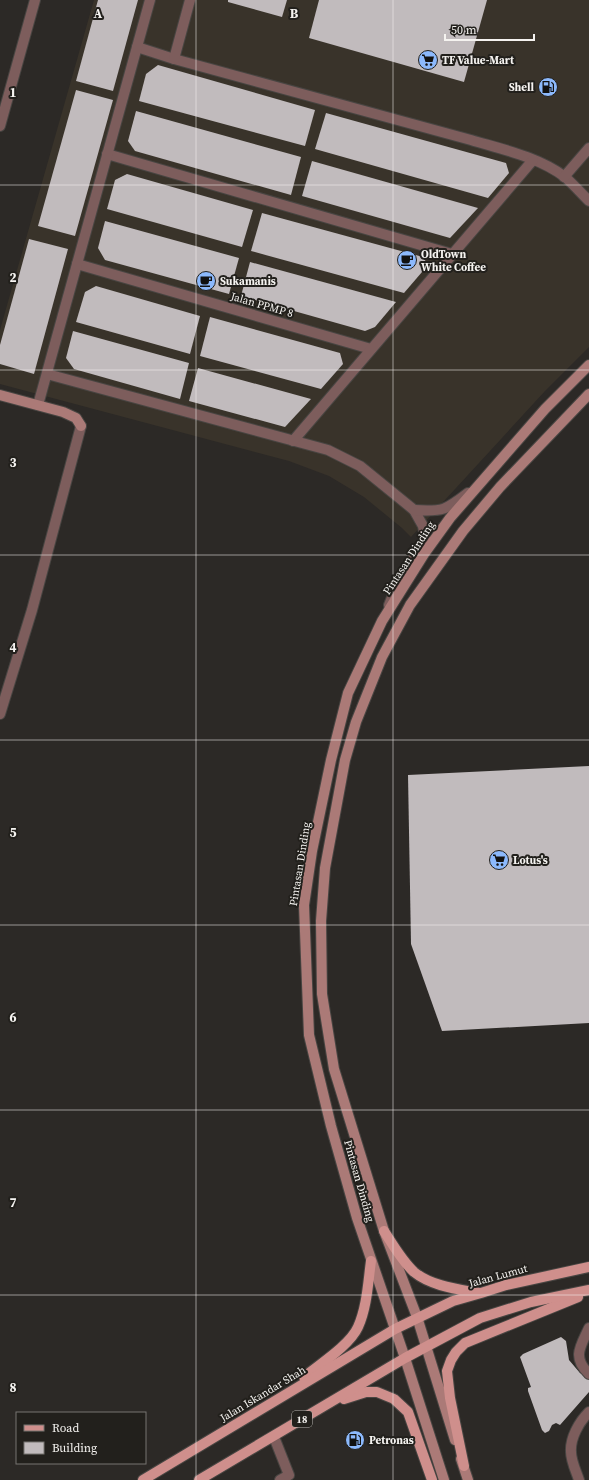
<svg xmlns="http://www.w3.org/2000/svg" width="589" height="1480" viewBox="0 0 589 1480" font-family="'Source Serif 4',serif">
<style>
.built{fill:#39332a}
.building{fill:#c1bbbd}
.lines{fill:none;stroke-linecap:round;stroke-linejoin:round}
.street-casing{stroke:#484542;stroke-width:12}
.secondary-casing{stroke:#484542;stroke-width:12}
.primary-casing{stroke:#484542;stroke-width:12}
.street{stroke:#7d5d5c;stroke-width:10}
.secondary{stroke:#ab7a77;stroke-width:10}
.primary{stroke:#cf8f8c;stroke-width:10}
.grid{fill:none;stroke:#f5f3f0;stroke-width:1;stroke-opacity:0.55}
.labels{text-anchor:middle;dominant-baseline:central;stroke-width:4;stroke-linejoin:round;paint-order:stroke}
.shield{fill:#22201c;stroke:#b6b4b0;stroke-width:1}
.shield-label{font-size:10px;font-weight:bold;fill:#f5f3f0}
.poi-label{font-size:11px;font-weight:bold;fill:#f5f3f0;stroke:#22201c;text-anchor:start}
.street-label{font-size:11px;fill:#f5f3f0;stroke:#22201c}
.grid-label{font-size:13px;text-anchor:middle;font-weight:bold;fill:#f5f3f0;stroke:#22201c;stroke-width:4;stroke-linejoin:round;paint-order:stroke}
</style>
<rect width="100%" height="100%" fill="#2c2926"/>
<polygon class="built" points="94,0 589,0 589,347 545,391 411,537 402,528 364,497 329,476 289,461 0,384 0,330"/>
<g class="building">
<polygon points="98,0 138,0 113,91 76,81"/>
<polygon points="228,0 287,0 282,17 228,2"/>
<polygon points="319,0 487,0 464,82 309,38"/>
<polygon points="158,65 315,110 305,146 139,101 146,74"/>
<polygon points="76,90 113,100 75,236 38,226"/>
<polygon points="136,111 301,157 291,195 135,151 128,141"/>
<polygon points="326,113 506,163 509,173 488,198 315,149"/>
<polygon points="312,161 478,208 450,238 302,196"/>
<polygon points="127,174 253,210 242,247 107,209 115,180"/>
<polygon points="262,213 423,257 428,265 404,293 251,251"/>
<polygon points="105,221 239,258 229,294 105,260 98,248"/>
<polygon points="29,239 68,249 34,374 0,364 0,345"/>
<polygon points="250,262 396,302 375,327 365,331 241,296"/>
<polygon points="96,286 200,316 190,354 76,322 85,292"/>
<polygon points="210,317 340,353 343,364 321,389 200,356"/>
<polygon points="73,331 189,363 180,399 74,369 66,358"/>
<polygon points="198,368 311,399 285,427 189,401"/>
<polygon points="589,766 589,1023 442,1031 411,944 408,775"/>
<polygon points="561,1337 566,1341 569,1360 580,1373 589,1378 589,1392 560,1425 556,1423 552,1425 549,1431 545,1433 542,1430 528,1391 528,1388 531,1387 520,1357 523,1354"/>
</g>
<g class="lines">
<defs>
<g id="street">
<path d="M137 47 174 59 471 140C501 149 539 157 565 177 573 184 581 193 589 201"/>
<polyline points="174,59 190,0"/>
<polyline points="0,126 35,0"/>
<polyline points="107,154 452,254"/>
<polyline points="564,177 589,148"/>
<polyline points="77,264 371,349"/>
<polyline points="47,374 328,450 360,466 414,510 423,526 425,538 420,548 397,585 389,605"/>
<polyline points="38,405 150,0"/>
<polyline points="293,441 533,160"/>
<path d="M414 510C443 512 446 510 468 493"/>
<polyline points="0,714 32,610 81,426"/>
<path d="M589 1328C580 1347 572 1357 589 1374"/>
<polyline points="274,1437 289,1475 280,1480"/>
<path d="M579 1480C576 1471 571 1461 571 1452 570 1438 579 1422 589 1412"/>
</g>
<g id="secondary">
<polyline points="0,395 63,412 76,418 81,426"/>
<polyline points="455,1440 417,1317 384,1231 334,1069 322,994 321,921 325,868 345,760 356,722 382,657 410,605 463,531 500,487 589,394"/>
<polyline points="461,1459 468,1480"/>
<polyline points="444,1480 405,1358 357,1218 331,1126 309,1035 304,905 312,851 331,760 348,693 382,621 424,554 450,518 545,409 589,365"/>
</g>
<g id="primary">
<path d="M384 1231C393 1245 402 1261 414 1272 431 1286 457 1289 479 1293"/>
<path d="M304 1377C320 1364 350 1345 358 1327 367 1307 368 1283 371 1261"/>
<polyline points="344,1399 366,1392 377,1392 394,1399 408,1412 432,1480"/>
<polyline points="464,1466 450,1398 447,1371 451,1360 456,1352 465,1343 578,1297"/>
<polyline points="143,1480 395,1329 453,1301 481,1293 506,1285 589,1267"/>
<polyline points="199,1480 405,1358 480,1318 531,1302 589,1290"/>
</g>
</defs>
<use href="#street" class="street-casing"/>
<use href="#secondary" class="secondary-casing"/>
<use href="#primary" class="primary-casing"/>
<use href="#street" class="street"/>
<use href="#secondary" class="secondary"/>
<use href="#primary" class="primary"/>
</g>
<path class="grid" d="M196 0V1480M393 0V1480M0 185H589M0 370H589M0 555H589M0 740H589M0 925H589M0 1110H589M0 1295H589"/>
<defs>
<symbol id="supermarket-disc" viewBox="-11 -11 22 22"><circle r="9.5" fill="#8cb9fc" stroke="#22201c"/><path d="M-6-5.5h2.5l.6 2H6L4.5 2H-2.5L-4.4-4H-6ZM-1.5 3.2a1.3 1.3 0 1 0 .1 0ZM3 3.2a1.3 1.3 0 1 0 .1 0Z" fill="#111"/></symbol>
<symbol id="fuel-disc" viewBox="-11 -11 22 22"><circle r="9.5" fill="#8cb9fc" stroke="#22201c"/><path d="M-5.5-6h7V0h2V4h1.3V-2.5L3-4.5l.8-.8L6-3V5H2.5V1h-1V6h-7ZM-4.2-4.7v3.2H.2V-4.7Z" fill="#111"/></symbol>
<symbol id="cafe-disc" viewBox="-11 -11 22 22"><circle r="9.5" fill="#8cb9fc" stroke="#22201c"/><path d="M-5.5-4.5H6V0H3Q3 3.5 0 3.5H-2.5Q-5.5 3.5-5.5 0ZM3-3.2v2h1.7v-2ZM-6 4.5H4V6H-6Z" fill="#111"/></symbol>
</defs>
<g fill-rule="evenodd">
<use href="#supermarket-disc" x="417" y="49" width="22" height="22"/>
<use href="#fuel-disc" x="537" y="76" width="22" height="22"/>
<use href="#cafe-disc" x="396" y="249" width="22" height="22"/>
<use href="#cafe-disc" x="195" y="270" width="22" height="22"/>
<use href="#supermarket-disc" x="488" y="849" width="22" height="22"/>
<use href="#fuel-disc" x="344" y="1429" width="22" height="22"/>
</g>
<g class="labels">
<rect class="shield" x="292" y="1411" width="20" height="16" rx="3"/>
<g class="shield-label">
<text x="302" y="1419">18</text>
</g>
<g class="poi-label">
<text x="442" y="60">TF Value-Mart</text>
<text x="534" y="87" text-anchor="end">Shell</text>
<text x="421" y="254">OldTown<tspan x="421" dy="13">White Coffee</tspan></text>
<text x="220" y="281">Sukamanis</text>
<text x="513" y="860">Lotus's</text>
<text x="369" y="1440">Petronas</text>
</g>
<g class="street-label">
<text transform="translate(262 305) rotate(16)">Jalan PPMP 8</text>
<text transform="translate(409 558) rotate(-57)">Pintasan Dinding</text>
<text transform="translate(300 864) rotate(-81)">Pintasan Dinding</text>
<text transform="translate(359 1181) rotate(74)">Pintasan Dinding</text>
<text transform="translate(498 1276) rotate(-15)">Jalan Lumut</text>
<text transform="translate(263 1394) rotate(-31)">Jalan Iskandar Shah</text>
</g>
</g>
<g class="grid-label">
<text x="98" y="18">A</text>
<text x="294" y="18">B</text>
<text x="13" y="97">1</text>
<text x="13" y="282">2</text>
<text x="13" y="467">3</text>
<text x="13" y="652">4</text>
<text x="13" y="837">5</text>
<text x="13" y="1022">6</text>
<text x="13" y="1207">7</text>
<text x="13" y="1392">8</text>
</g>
<rect x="16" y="1412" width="130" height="52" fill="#22201c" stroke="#767471"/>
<rect x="24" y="1425" width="20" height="6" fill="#cf8f8c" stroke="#767471"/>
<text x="52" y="1432" font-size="12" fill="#f5f3f0">Road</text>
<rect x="24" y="1442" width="20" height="12" fill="#c1bbbd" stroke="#767471"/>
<text x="52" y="1452" font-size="12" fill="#f5f3f0">Building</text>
<path d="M445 34v6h89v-6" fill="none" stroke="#f5f3f0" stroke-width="2"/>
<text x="451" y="34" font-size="12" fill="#f5f3f0" stroke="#22201c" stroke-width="3" paint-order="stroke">50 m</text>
</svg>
